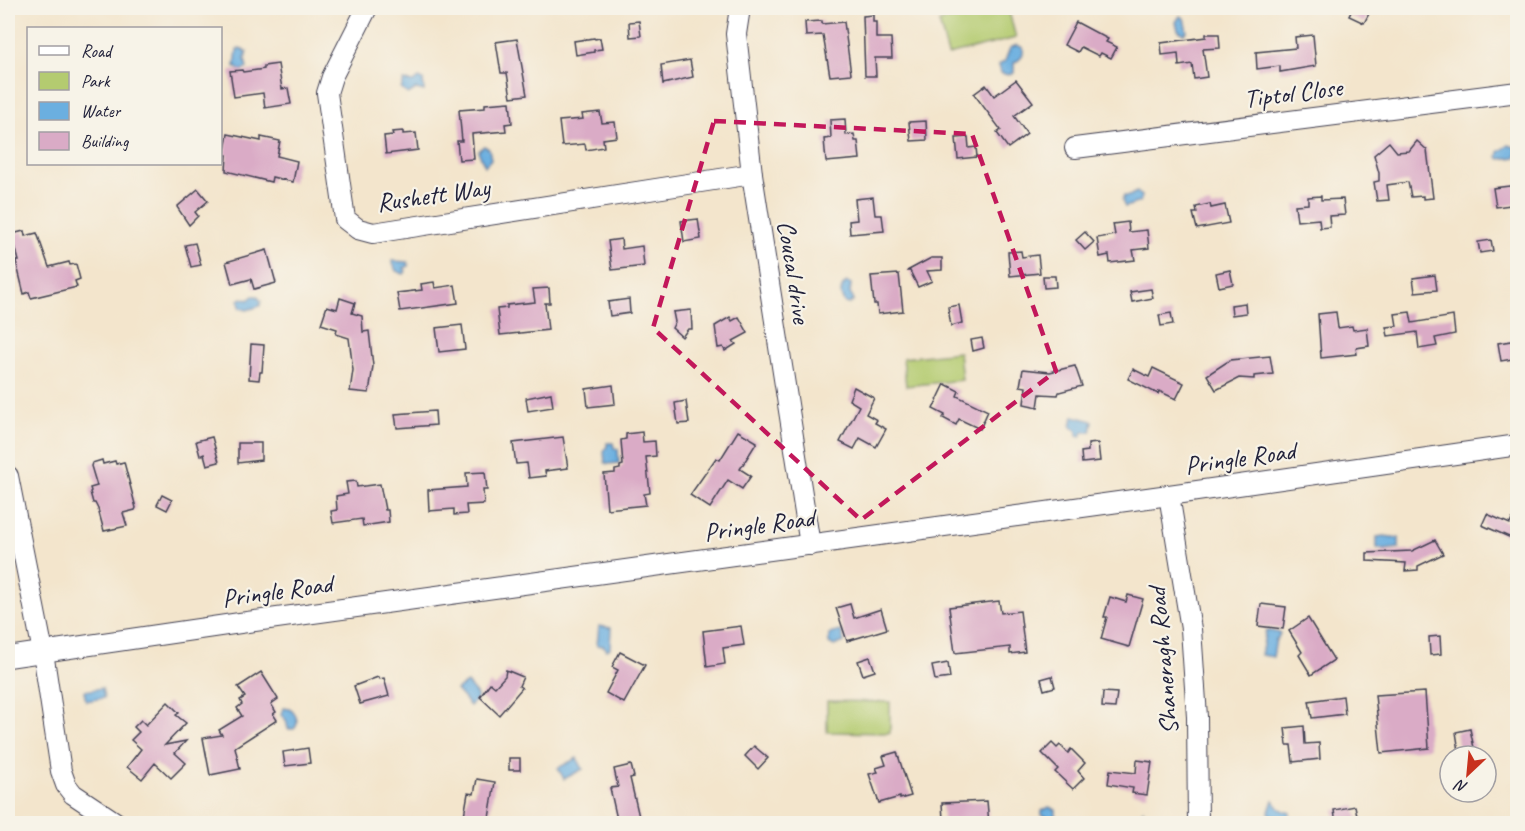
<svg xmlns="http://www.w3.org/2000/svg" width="1525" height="831" viewBox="0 0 1525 831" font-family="Caveat,sans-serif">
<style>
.green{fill:#b4cb70;stroke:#6b7656;stroke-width:1.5}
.water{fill:#6bafe0;stroke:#46688e;stroke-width:1.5}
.building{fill:#daabc6}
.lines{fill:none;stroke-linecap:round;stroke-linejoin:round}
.minor-casing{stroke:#413f51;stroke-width:22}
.minor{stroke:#fff;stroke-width:20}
.marked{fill:none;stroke:#c2185b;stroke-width:4.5;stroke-dasharray:12 8;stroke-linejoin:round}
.labels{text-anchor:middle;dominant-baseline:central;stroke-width:4.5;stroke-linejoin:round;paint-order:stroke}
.street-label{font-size:26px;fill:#22223b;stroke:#f7f3e8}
</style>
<rect width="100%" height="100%" fill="#f7f3e8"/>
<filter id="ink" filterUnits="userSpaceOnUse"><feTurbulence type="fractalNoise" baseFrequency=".0167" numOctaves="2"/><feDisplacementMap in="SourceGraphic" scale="12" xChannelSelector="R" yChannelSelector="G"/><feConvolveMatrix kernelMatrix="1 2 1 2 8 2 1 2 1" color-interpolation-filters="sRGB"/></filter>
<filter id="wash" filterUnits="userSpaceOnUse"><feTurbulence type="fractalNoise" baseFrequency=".008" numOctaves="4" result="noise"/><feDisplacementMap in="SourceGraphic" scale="24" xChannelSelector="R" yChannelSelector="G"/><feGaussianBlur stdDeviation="1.35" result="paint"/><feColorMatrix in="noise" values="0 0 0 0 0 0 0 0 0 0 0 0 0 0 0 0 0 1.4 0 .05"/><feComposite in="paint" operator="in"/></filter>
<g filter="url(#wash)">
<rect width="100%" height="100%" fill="#f3e5cc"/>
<g class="green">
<polygon points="997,8 1008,8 1016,38 948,55 939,22"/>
<polygon points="959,352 962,380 906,386 903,358"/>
<polygon points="827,701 890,702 890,733 827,732"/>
</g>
<g class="water">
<polygon points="1180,16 1184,18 1187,31 1184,34 1178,30 1176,22"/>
<path d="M1017 45 1023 48C1024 56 1021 59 1014 63V73L1008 75 1001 73 999 65 1005 61 1010 48Z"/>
<polygon points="240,48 247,52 245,59 247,68 241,71 235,67 237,50"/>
<polygon points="419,78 423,80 424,91 416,89 408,94 401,89 404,81 413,82"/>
<polygon points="1509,145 1517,148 1516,157 1500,159 1498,157 1499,152"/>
<polygon points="484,146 489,149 491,159 485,166 478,151"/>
<polygon points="1137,192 1142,196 1140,202 1125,207 1122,201 1124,196 1129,196"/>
<polygon points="392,261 408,262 409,266 404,268 406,271 404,274 396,271"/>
<path d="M847 282 851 284 850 293 854 300 849 304 845 303C840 297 839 287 847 282Z"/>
<polygon points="253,296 257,296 261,301 260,306 247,310 240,308 239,300 242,298 248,300"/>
<polygon points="1073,416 1093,421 1091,432 1083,432 1080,437 1077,436 1077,430 1071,427"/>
<polygon points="607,443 613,443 614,448 618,449 619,463 608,464 605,463 604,451 607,447"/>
<polygon points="1384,536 1399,538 1399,548 1384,550 1377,548 1377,537"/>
<polygon points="599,626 611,628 610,648 607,650 604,646 597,645"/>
<polygon points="1266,630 1280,633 1278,638 1276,639 1273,657 1261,655"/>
<polygon points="841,631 844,642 834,646 829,643 829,634"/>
<polygon points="467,683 477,695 477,699 470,706 456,690"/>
<polygon points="102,688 104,698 86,701 84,691"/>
<path d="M283 708 290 709C296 714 300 723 294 729H288L286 720 281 715Z"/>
<polygon points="577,758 583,769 564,779 558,768"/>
<polygon points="1273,800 1280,809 1290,813 1289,819 1283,822 1274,816 1271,817 1269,812"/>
<polygon points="1049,807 1056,810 1056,823 1049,823 1047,817 1042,815 1042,811"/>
<polygon points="1143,810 1144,814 1150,814 1156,818 1155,823 1139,823 1138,819"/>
</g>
<g id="blocks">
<g class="building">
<polygon points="1353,8 1372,8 1364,23 1349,16"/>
<polygon points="873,15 873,22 876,22 876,38 891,38 892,58 875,58 876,76 865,76 863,16"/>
<polygon points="639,21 641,36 630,37 629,22"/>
<polygon points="822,21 822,24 844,22 851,74 830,76 823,35 806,36 805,22"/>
<polygon points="1076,22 1108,39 1106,42 1117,47 1111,58 1101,53 1099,56 1081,47 1078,52 1064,45"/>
<polygon points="1206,34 1219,34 1220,48 1203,49 1207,77 1194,79 1192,64 1179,66 1178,53 1162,55 1161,43 1206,37"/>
<polygon points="1313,35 1316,66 1280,72 1280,66 1257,69 1256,52 1296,48 1295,37"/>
<polygon points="594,38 595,39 600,38 602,49 594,50 594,52 576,55 574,41"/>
<polygon points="517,39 527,95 511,97 507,73 501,73 496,42"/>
<polygon points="690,60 693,77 663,84 661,65"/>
<polygon points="278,64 282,89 288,88 291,104 265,108 263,93 234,97 230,71 242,70 243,72 264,69 264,66"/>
<polygon points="1016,80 1033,102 1014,116 1027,134 1008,148 997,133 1001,130 974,94 986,85 994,96"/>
<polygon points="510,102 512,123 505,124 506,131 472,134 474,159 459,160 457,141 462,141 459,110 485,108 485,104"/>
<polygon points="600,112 602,123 615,122 617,137 603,139 604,147 586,150 585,144 562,146 559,121 583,119 582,114"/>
<polygon points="845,119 846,135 854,134 855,141 858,141 860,159 826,162 824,139 831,138 830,120"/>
<polygon points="926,121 927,140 911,141 909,122"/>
<polygon points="403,131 403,134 416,133 418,150 386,154 384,136 393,135 392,132"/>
<polygon points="228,134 261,141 261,137 280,141 277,156 297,161 293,182 272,177 271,182 226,171 227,155 224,155"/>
<polygon points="968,137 969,148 976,147 977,157 958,159 956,138"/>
<polygon points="1417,141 1427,150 1433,198 1423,199 1423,196 1411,197 1408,182 1387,185 1389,200 1377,201 1374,182 1379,181 1379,173 1374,155 1389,142 1397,152 1409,151"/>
<polygon points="1518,185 1518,204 1496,207 1493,188"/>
<polygon points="198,189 208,201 195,212 198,216 189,225 177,207"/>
<polygon points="1321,196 1321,200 1343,199 1345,215 1329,216 1330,227 1320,228 1319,219 1297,221 1295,205 1308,204 1308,197"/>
<polygon points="873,197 875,215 882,215 884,231 850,234 849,221 857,220 855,199"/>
<polygon points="1210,204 1211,208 1225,205 1229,223 1197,229 1193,213 1197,213 1196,207"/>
<polygon points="698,219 701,239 684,242 681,221"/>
<polygon points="1128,222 1129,232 1147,230 1149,248 1133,250 1135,260 1110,263 1109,255 1100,257 1097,238 1115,235 1113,224"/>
<polygon points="24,231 25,236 37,233 49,267 69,262 70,265 76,264 80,279 75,281 77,287 31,298 29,292 24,294 16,261 19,261 12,234"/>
<polygon points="1085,232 1094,242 1085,250 1076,240"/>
<polygon points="621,239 622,249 642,246 644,266 612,270 608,241"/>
<polygon points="1491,240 1493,251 1480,253 1478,242"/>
<polygon points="195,243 201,265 191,267 185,245"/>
<polygon points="267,250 276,283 254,289 251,279 232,284 226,262"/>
<polygon points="1021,251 1022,257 1038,255 1040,273 1010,276 1008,252"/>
<polygon points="931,258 942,258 942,270 927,271 932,281 918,287 910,271 907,271"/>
<polygon points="1230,270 1233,284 1219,287 1216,273"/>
<polygon points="899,274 903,311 878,314 877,304 874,304 871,276"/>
<polygon points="1435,275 1437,290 1415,292 1413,278"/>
<polygon points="1043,276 1055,276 1056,287 1044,288"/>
<polygon points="434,282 435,288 455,285 458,303 400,311 397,293 422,290 421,284"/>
<polygon points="549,288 550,303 545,303 548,330 500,335 497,309 507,308 507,305 535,302 533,289"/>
<polygon points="1151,289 1153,298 1132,302 1130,292"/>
<polygon points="340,298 355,303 352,313 362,316 363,332 369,331 373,366 369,393 350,391 353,370 349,338 336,334 337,329 321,324 327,306 337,309"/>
<polygon points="629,299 630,313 610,316 608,302"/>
<polygon points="1245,303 1246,313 1232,315 1231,305"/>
<polygon points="959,305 962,323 951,326 948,307"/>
<polygon points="691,310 692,329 688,329 682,337 672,328 675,322 673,312"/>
<polygon points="1336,312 1338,328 1352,326 1353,330 1367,328 1369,346 1356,348 1357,354 1321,358 1318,314"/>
<polygon points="1410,312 1412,323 1453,316 1455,334 1435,338 1437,346 1419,349 1417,332 1388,336 1386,327 1397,326 1395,314"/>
<polygon points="1171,313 1173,324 1161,326 1159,315"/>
<polygon points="730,317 732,321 739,317 748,333 733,341 736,344 725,351 723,347 718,348 715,326"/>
<polygon points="462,325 465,349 439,352 436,328"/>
<polygon points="982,338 984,348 973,351 971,340"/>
<polygon points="1518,340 1518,358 1501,361 1498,343"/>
<polygon points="251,344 264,345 262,372 260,372 259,380 249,379"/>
<polygon points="1270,356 1273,374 1254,376 1254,379 1239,378 1216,390 1207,375 1230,360"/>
<polygon points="1075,366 1082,386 1059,392 1058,395 1040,394 1038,407 1024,404 1026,387 1020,386 1023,369 1050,372"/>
<polygon points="1153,368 1184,383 1176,399 1159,391 1158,394 1128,379 1133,369 1149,377"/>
<polygon points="945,384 959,391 957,396 988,411 980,429 959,419 956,425 943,418 945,415 933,409"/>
<polygon points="613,385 615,404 588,407 586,389"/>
<polygon points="854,387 874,398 866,414 877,420 875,423 886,429 876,447 860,438 854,449 840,442 859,406 849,400"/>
<polygon points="551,393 553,407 528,411 526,398"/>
<polygon points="686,401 689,423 678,424 675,403"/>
<polygon points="435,411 436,425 397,428 395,414"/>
<polygon points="738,431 757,442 740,469 751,476 742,489 728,480 710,508 690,495 716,458 720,460"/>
<polygon points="642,432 643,442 655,441 656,456 646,457 650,493 644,494 646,505 607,509 604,474 615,473 615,470 620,469 620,466 623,465 621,440 626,439 626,434"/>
<polygon points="212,437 219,462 207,465 204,454 200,456 196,441"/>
<polygon points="563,437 568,468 545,471 546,476 529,478 527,463 516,464 513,443"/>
<polygon points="238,443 261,443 261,460 238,463"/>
<polygon points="1098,443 1100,461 1082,463 1081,452 1088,451 1088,444"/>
<polygon points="102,460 103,464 115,461 116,464 124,462 136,508 135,510 123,513 127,526 104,531 98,509 95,503 93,503 90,492 91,491 90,488 97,486 91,466 92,463"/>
<polygon points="485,472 487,490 483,490 484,504 466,505 467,514 454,515 454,509 429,511 428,490 467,487 466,473"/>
<polygon points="356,481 357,487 380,484 385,510 388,510 389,522 363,526 362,519 333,523 331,511 337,510 336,496 348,494 346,482"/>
<polygon points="162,495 172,500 167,510 157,505"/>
<polygon points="1518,506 1518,541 1482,525 1487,514 1510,524"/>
<polygon points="1435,540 1443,554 1418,566 1418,570 1405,571 1406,563 1367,561 1367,553 1412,551"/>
<polygon points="1128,595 1143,599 1129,647 1101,639 1107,617 1104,617 1110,597 1126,602"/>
<polygon points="999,601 1001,613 1020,611 1025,652 1010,654 1010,647 955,653 949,607"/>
<polygon points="850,604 854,618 881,609 887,629 847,641 836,608"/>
<polygon points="1261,604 1286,607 1283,629 1258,626"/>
<polygon points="1308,618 1334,660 1311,675 1299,655 1302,652 1289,631"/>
<polygon points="741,626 744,645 723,648 725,664 707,667 703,631"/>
<polygon points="1440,636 1441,654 1430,655 1429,637"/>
<polygon points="620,652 645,665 624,703 606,693 618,670 612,667"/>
<polygon points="870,657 875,671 863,675 858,661"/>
<polygon points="948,663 950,678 935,680 932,666"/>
<polygon points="506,670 523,677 519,686 522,688 499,715 480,697 490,683 495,687 505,676"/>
<polygon points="261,672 278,699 271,704 276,712 273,714 277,720 235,747 240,769 210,775 203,738 222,735 219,730 242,716 237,708 242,704 240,700 245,697 238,687"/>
<polygon points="1052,676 1055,687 1044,690 1041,679"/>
<polygon points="378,677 379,679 384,678 389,696 360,704 354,686"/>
<polygon points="1103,692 1117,693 1115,708 1102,707"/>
<polygon points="1425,692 1429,748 1381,753 1375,695"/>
<polygon points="1343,696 1345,714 1312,718 1309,701"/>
<polygon points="168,702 179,713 176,715 186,723 165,745 186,741 175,753 186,763 171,778 155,763 142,779 127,767 141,749 131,740 139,732 134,727 141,720 146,725"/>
<polygon points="1304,726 1305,744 1319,743 1320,759 1293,762 1291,745 1287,745 1285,728"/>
<polygon points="1470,729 1474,748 1459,751 1456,732"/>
<polygon points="1052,743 1057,748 1060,745 1068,753 1071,749 1085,763 1078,771 1084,778 1073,789 1055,772 1058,769 1042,753"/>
<polygon points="754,746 768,758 758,769 745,756"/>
<polygon points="308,748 310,763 285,766 283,752"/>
<polygon points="897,752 911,796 900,799 900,797 879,803 869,774 878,772 876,768 886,765 883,756"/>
<rect x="509" y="758" width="11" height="12"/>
<polygon points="1137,760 1152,762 1147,795 1132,793 1133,788 1108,784 1110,770 1136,773"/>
<polygon points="631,765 634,777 630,778 640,821 618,824 610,788 618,787 614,769"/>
<polygon points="477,779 495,782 488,824 463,821 468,793 474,794"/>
<polygon points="987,801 989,824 972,824 972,819 943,820 942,803"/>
<polygon points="1355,806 1359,824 1336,824 1334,810"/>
</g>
</g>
</g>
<g filter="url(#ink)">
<use href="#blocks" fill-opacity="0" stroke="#413f51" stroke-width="1.5"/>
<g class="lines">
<defs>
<g id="minor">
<polyline points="367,8 332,77 327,93 345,219 358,229 373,233 752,174"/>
<polyline points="740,8 736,34 752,174 810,545"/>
<polyline points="1075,148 1518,92"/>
<polyline points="8,476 43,652 61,771 66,785 73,794 118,824"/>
<polyline points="1169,495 1191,629 1197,717 1198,824"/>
<polyline points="8,657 240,623 1169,495 1518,445"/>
</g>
</defs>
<use href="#minor" class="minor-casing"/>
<use href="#minor" class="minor"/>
</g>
</g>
<path class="marked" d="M714 121 972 134 1056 371 861 520 653 328Z"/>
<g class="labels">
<g class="street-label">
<text transform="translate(1293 93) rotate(-7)">Tiptol Close</text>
<text transform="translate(433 195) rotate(-8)">Rushett Way</text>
<text transform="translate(794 272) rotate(81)">Coucal drive</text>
<text transform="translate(1240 458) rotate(-8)">Pringle Road</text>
<text transform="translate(759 525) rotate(-8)">Pringle Road</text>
<text transform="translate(277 591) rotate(-8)">Pringle Road</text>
<text transform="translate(1163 661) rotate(-95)">Shaneragh Road</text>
</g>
</g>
<rect width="1525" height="831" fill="none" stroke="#f7f3e8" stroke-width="30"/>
<rect x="27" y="27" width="195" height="138" fill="#f7f3e8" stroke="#a29fa3" stroke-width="1.5"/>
<rect x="39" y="46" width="30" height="9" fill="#ffffff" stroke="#a29fa3" stroke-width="1.5"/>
<text x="81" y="57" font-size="18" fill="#22223b">Road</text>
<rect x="39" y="72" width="30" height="18" fill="#b4cb70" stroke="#a29fa3" stroke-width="1.5"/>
<text x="81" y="87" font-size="18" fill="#22223b">Park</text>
<rect x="39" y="102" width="30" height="18" fill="#6bafe0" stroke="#a29fa3" stroke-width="1.5"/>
<text x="81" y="117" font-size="18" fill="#22223b">Water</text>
<rect x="39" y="132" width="30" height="18" fill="#daabc6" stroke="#a29fa3" stroke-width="1.5"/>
<text x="81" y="147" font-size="18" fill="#22223b">Building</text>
<g transform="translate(1468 774) rotate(206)"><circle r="28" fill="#f7f3e8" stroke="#a29fa3" stroke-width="1.5"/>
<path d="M0-4.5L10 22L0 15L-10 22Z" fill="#c8321e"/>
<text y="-9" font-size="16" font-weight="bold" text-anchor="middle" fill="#22223b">N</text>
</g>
</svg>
